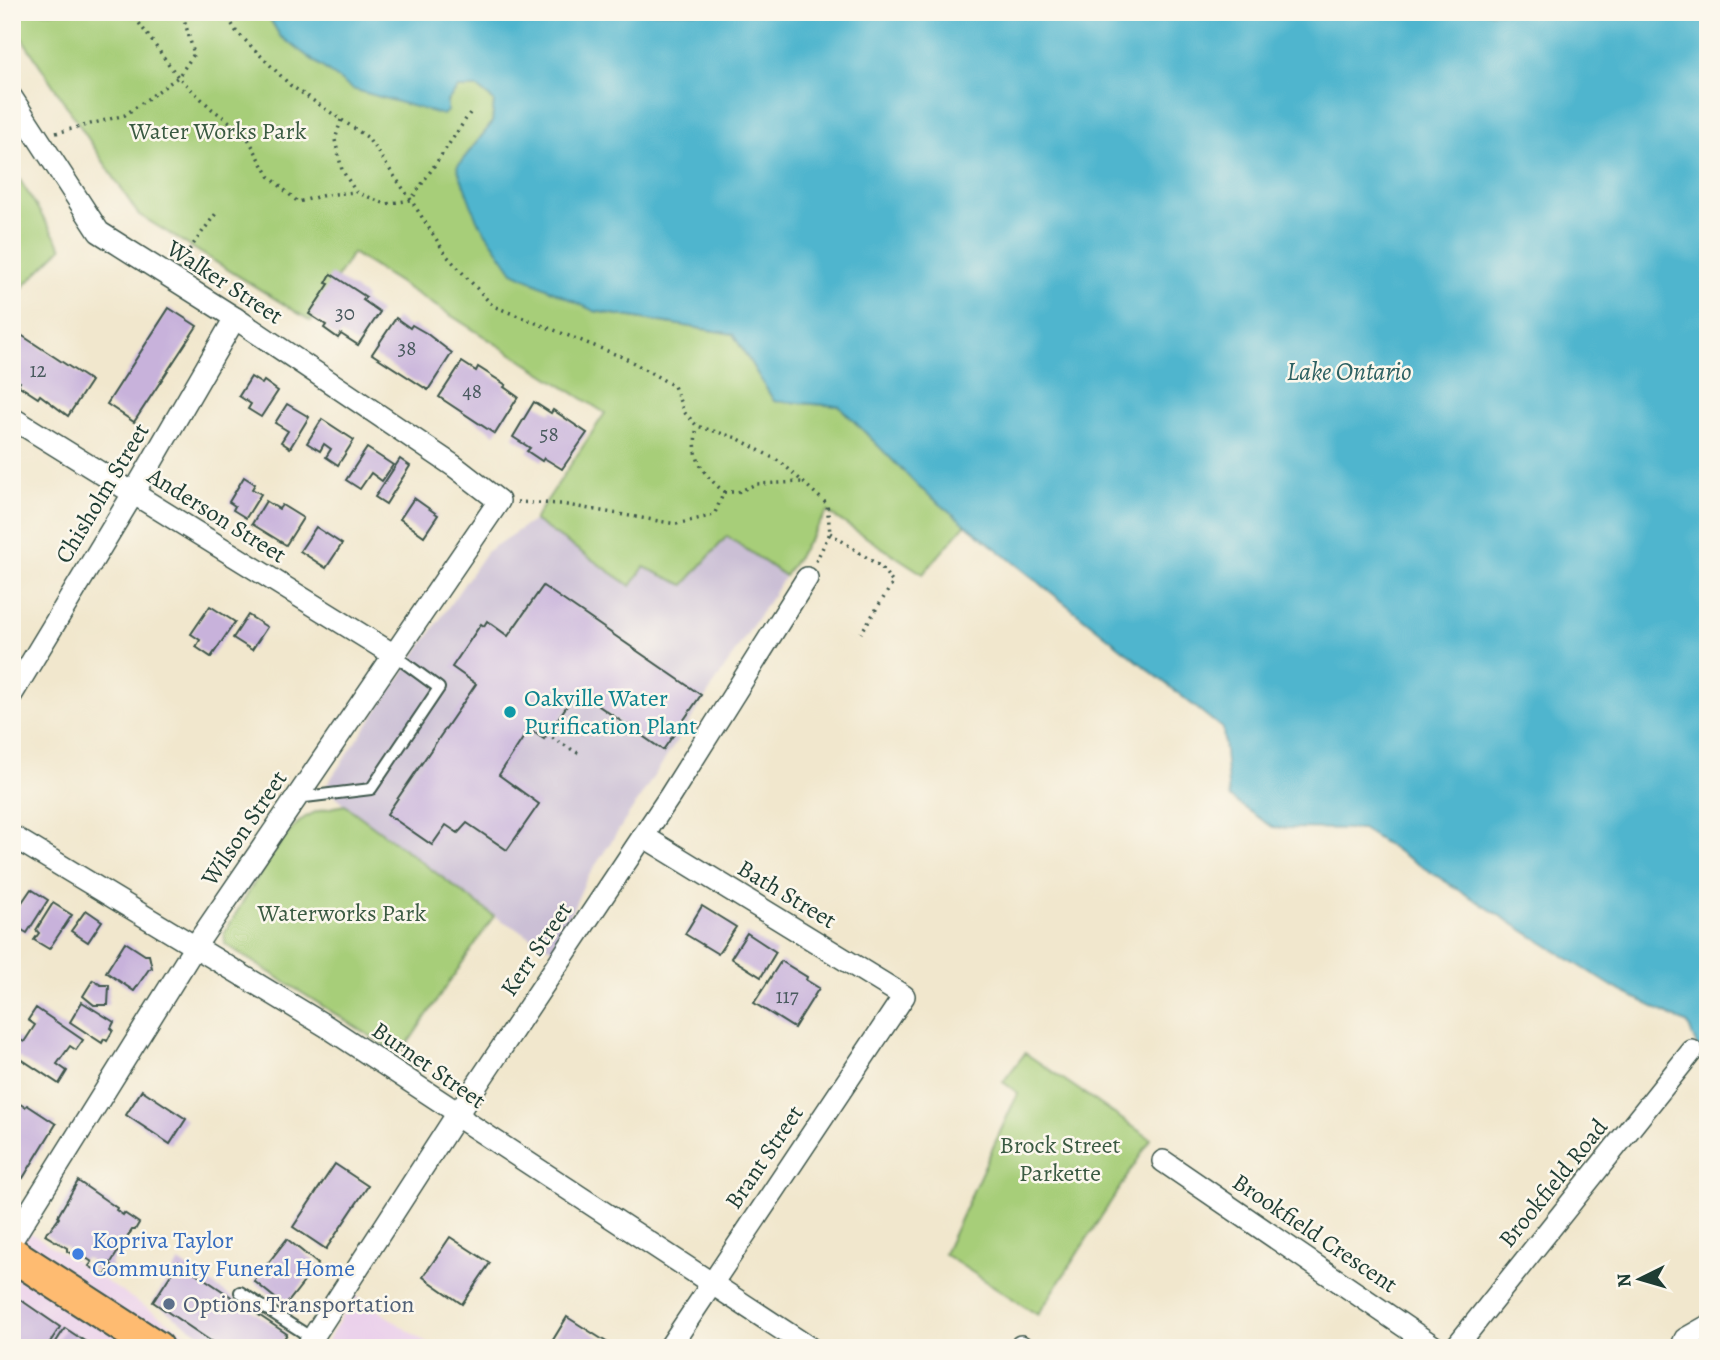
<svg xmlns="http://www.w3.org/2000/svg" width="1720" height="1360" viewBox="0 0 1720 1360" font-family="Alegreya,serif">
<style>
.built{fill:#ebd1eb}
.industrial{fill:#cbbfd5}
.green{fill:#a7ce79;stroke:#638656;stroke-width:2}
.water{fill:#4fb5ce;stroke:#377981;stroke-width:2}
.building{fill:#c8b2db}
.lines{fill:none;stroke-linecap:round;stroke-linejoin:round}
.service-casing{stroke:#3e564b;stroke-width:14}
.minor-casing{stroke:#3e564b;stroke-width:24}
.primary-casing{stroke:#3e564b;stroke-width:37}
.path{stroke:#3e564b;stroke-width:3.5;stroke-dasharray:2 5;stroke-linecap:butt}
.service{stroke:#fff;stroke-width:10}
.minor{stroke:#fff;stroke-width:21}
.primary{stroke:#febb71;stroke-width:33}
.culture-dot{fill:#0f9aa8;stroke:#fbf7ec;stroke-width:2.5}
.shop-dot{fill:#3f7fe0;stroke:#fbf7ec;stroke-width:2.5}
.service-dot{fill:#5c6f8a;stroke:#fbf7ec;stroke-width:2.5}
.labels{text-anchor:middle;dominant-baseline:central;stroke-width:5;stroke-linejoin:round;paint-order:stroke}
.number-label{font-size:21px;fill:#495a5e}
.park-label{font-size:24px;fill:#3a5a42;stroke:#fbf7ec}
.street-label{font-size:24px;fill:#1f3d34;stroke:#fbf7ec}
.culture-label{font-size:24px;fill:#0d838f;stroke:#fbf7ec;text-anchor:start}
.shop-label{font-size:24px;fill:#366cbe;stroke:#fbf7ec;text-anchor:start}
.service-label{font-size:24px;fill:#4e5e75;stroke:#fbf7ec;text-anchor:start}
.water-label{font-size:26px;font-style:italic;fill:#2d6162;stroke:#fbf7ec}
</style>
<rect width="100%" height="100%" fill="#fbf7ec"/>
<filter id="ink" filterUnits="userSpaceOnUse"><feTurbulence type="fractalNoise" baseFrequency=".0143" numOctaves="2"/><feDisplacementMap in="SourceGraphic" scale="14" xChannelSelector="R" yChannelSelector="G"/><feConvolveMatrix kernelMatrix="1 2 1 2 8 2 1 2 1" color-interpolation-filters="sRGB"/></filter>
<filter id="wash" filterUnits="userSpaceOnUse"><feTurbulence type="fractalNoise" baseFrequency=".00686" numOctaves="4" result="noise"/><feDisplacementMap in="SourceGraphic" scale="28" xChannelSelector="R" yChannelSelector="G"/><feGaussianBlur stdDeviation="1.57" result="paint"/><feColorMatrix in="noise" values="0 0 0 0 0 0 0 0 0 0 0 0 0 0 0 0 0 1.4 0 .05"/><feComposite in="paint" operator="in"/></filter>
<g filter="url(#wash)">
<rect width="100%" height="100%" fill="#f1e7cd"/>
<g class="built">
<polygon points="12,1221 209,1348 12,1348"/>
<polygon points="355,1295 434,1348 323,1348"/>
</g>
<polygon class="industrial" points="534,520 631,586 644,567 685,585 727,535 785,576 586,880 554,950 494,916 345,805 325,787 486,552"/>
<g class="green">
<polygon points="12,12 266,12 280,36 447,111 447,101 458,88 478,88 494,101 492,123 457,167 594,311 733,334 774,401 839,406 920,488 966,524 923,574 827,512 785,576 727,536 684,585 644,567 631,586 534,520 605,413 352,253 311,321 138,214 12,23"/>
<polygon points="12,167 62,248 12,298"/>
<path d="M345 805 494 916 400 1055 225 944 224 933C243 903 278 837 304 818 316 810 331 808 345 805Z"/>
<polygon points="1025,1053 1151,1139 1038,1315 944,1254 1018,1093 1003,1082"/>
</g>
<polygon class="water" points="266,12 1708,12 1708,1074 1688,1024 1615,988 1362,829 1274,828 1229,797 1223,729 920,488 839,406 774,401 733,334 594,311 513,272 477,220 457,167 492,123 494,101 478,88 458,88 447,101 447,111 443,115 352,89 280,36"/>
<g id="blocks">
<g class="building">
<polygon points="331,274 366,297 363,300 380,312 358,345 341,334 338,338 324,328 326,325 309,314 329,284 326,283"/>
<polygon points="169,308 197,326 134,422 107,404"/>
<polygon points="396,318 410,328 412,325 426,333 452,353 428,390 372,354"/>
<polygon points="12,329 91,381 68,416 40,395 38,398 18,385 20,382 12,377"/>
<polygon points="462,362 476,371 478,367 506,385 504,387 518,397 495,434 439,397"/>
<polygon points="251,377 262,384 264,381 278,391 261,417 248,409 251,404 239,396"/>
<polygon points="534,402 551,413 553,410 587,433 562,469 544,458 542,461 527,451 530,448 513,437"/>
<polygon points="287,404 309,417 290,448 281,442 288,431 275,423"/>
<polygon points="322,419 354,440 338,465 326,457 331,449 324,444 320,451 307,443"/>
<polygon points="367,448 393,465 382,481 371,473 360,489 346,480"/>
<polygon points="400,459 410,466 386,504 375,497"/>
<polygon points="244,477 255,484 252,489 261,494 246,518 233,510 235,506 229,502"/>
<polygon points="414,498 438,515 424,536 400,519"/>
<polygon points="266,501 279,509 282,505 303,518 286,545 252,524"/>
<polygon points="316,527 342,544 326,568 300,551"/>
<polygon points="543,586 701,695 663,750 577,691 544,739 529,729 499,775 539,804 507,850 467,823 458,833 446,825 432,845 387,814 476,684 452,667 481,624 484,626 487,621 508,636"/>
<polygon points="210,606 235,622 211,657 196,647 200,640 191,634"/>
<polygon points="248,615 267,627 252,650 233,638"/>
<polygon points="31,889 48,900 27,933 17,927 20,922 12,917"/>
<polygon points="53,903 72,915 49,949 34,940 39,933 36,930"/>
<polygon points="702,906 736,927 718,954 685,934"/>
<polygon points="86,910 102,921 88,942 71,931"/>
<polygon points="747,933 776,952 761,977 731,958"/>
<polygon points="125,942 145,955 149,955 152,968 149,969 134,991 106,972"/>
<polygon points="781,961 807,977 806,980 819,988 794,1028 754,1003"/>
<polygon points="93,980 101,985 109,985 108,1005 94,1005 83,996"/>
<polygon points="82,1002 114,1022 111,1028 113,1030 107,1041 104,1039 102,1043 70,1022"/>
<polygon points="36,1008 83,1040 76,1050 70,1046 57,1064 67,1071 59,1084 12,1053 14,1036 24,1042 35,1025 28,1020"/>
<polygon points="142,1090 186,1119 170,1144 126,1115"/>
<polygon points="12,1099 25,1107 27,1105 56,1124 23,1178 12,1171"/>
<polygon points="335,1164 368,1186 326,1249 293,1227"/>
<polygon points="78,1181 117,1208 116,1210 123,1215 124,1213 139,1223 135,1230 132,1230 110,1264 112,1265 105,1276 89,1266 92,1262 86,1258 81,1261 67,1251 67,1248 45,1235 47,1231 51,1229 59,1218 58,1216"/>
<polygon points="450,1237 490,1263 462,1304 423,1277"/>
<polygon points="287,1239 318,1264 285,1306 254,1281"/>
<polygon points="179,1262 287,1334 278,1348 221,1348 153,1302"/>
<polygon points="12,1294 60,1327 46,1348 16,1348 12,1345"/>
<polygon points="567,1317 608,1343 605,1348 548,1348"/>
<polygon points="65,1328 89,1344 86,1348 52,1348"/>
</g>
</g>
</g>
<g filter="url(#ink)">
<use href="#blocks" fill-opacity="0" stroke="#3e564b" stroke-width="2"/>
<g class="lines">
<defs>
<g id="service">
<polyline points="297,798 371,789 439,688 394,655"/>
<polyline points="240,1292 312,1338"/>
</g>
<g id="minor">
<polyline points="12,98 99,232 235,318 454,466 499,501 196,945 12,1240"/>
<polyline points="12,418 394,655"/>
<polyline points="12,694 133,494 235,318"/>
<polyline points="12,836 326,1026 458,1113 466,1122 810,1348"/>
<polyline points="643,836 904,996 669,1348"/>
<polyline points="1163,1161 1436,1348"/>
<polyline points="306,1348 458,1113 670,796 807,578"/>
<polyline points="1020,1348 1021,1346"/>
<polyline points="1455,1348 1692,1051"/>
<polyline points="1681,1348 1685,1339 1708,1326"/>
</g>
<polyline id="primary" points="12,1254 157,1348"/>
</defs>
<use href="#service" class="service-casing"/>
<use href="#minor" class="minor-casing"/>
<use href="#primary" class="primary-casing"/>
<g class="path">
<polyline points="131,12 178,77 194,54 182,12"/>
<polyline points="225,12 236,31 290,85 367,137 411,200 472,110"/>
<polyline points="341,120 335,140 342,170 356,192 386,204 411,200 447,256 493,306 625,358 674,386 684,412 697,426 737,438 782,463 827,504 830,533 815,563"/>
<polyline points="56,133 125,115 178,77 212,109 245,133 269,176 298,202 325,195 355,192"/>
<polyline points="12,152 23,146"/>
<polyline points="181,261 217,212"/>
<polyline points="724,492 738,492 756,484 803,482"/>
<path d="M517 502 561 504 676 524 714 515 724 492C701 472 691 458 697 426"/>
<polyline points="830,533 881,567 893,583 861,633"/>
<polyline points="552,738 578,753"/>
</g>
<use href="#service" class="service"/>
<use href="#minor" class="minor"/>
<use href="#primary" class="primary"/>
</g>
</g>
<circle class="culture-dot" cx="510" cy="712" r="7"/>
<circle class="shop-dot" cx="78" cy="1254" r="7"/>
<circle class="service-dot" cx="169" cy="1304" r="7"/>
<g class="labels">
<g class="number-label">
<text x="345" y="313">30</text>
<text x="407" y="348">38</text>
<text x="38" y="370">12</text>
<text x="472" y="391">48</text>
<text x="549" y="434">58</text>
<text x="787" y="996">117</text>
</g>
<g class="park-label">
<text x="218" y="131">Water Works Park</text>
<text x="342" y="913">Waterworks Park</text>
<text x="1060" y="1145">Brock Street<tspan x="1060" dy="28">Parkette</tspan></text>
</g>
<g class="street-label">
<text transform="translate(225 282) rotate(33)">Walker Street</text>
<text transform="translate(102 493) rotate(-59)">Chisholm Street</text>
<text transform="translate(217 515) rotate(32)">Anderson Street</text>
<text transform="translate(244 828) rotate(-56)">Wilson Street</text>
<text transform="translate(787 894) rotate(31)">Bath Street</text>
<text transform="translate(536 949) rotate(-56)">Kerr Street</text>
<text transform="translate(429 1065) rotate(35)">Burnet Street</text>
<text transform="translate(764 1157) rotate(-56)">Brant Street</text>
<text transform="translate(1553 1183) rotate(-51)">Brookfield Road</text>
<text transform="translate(1315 1233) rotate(34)">Brookfield Crescent</text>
</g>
<g class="culture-label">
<text x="524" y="698">Oakville Water<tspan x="524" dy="28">Purification Plant</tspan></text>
</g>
<g class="shop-label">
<text x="92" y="1240">Kopriva Taylor<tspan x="92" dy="28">Community Funeral Home</tspan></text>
</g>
<g class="service-label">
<text x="183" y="1304">Options Transportation</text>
</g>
<g class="water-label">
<text x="1349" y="371">Lake Ontario</text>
</g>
</g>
<rect width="1720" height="1360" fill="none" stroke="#fbf7ec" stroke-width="42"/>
<g transform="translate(1640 1279) rotate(265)" stroke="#fbf7ec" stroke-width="5" paint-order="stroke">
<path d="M0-5L12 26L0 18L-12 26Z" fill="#1f3d34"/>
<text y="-10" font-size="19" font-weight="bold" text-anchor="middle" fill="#1f3d34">N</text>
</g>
</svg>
